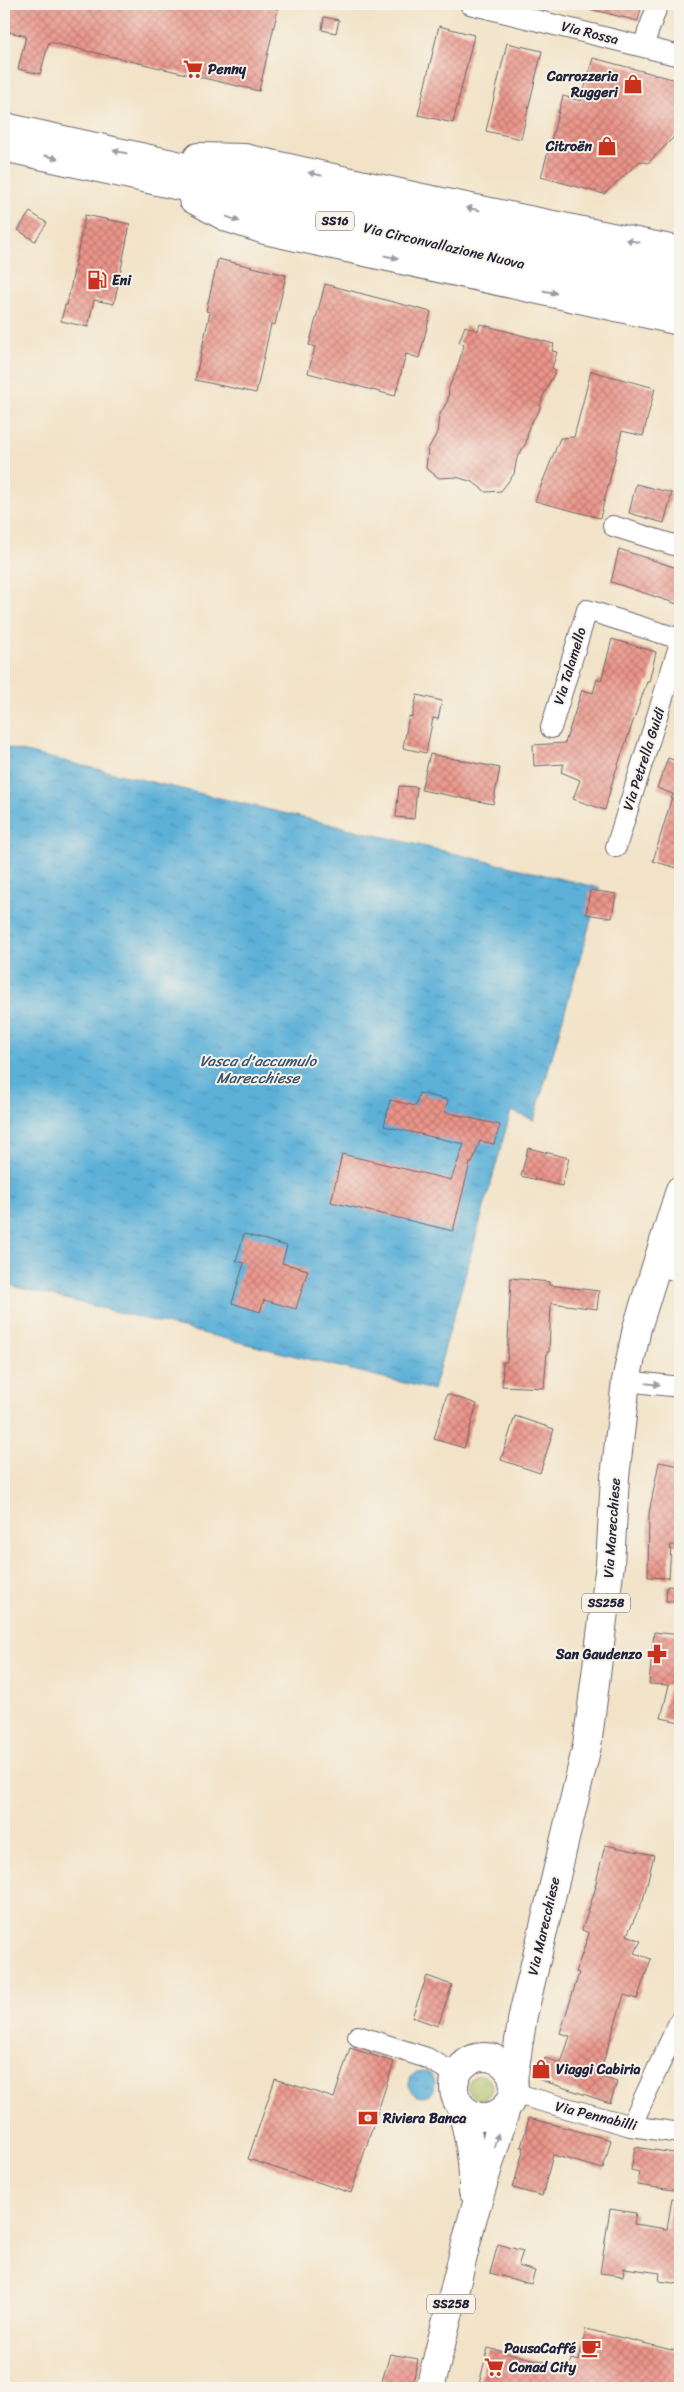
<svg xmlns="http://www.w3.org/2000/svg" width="684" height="2392" viewBox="0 0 684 2392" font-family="Sriracha,sans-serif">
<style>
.grass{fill:url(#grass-tufts);stroke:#687150}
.water{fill:url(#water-ripples);stroke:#3f698a}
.building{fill:url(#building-cross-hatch)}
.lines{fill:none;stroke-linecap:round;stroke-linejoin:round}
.street-casing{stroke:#6b666c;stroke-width:22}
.primary-casing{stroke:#6b666c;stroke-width:30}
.street{stroke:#fff;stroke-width:20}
.primary{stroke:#fff;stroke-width:28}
.oneway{fill:#9c9ca7}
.labels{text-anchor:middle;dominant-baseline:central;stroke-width:4;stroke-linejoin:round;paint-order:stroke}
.shield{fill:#f7f3e8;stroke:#62616f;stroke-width:1}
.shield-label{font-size:12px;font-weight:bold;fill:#22223b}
.street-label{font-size:14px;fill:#22223b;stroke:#f7f3e8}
.poi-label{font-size:14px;font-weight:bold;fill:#22223b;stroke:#f7f3e8;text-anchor:start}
.water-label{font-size:15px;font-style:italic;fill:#365472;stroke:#f7f3e8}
</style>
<defs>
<pattern id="grass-tufts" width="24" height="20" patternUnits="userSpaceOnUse" patternTransform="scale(1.25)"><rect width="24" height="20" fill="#adc064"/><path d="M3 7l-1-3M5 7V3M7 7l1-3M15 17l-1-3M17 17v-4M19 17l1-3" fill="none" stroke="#8c9c54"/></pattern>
<pattern id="water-ripples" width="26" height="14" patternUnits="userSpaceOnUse" patternTransform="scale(1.25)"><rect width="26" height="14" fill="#5cb0d8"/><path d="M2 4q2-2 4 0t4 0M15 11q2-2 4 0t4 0" fill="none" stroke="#4c8fb0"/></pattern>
<pattern id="building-cross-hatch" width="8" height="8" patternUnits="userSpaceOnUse" patternTransform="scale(1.25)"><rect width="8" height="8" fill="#eb9489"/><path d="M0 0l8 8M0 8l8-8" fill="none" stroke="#be7871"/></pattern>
</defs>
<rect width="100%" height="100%" fill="#f7f3e8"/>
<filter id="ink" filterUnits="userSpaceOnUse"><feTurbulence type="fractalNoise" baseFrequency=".02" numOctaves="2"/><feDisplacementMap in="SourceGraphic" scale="10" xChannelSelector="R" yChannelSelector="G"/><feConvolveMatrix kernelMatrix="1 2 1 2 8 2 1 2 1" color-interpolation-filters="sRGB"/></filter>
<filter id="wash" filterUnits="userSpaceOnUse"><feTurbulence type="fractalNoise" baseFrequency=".0096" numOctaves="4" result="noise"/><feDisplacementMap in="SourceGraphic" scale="20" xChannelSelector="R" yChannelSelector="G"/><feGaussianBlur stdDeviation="1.12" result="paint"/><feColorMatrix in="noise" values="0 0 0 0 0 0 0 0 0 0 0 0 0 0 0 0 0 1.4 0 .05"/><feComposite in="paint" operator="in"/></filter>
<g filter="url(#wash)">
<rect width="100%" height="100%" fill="#f2e3c8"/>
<circle class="grass" cx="480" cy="2087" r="12"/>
<g class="water">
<polygon points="4,747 600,888 534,1120 511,1111 433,1390 4,1284"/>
<circle cx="422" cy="2084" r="13"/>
</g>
<g id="blocks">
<g class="building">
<polygon points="4,4 258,4 278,9 259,91 49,42 40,74 18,69 26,36 4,31"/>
<polygon points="591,4 642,4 638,21 590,9"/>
<polygon points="324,17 339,20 336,33 322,30"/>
<polygon points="439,26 474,35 453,123 418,115"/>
<polygon points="507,43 542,51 521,139 486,131"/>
<polygon points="593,58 680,81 680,131 648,163 640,161 604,194 541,177 563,96 581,101"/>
<polygon points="30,212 47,223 35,241 18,230"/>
<polygon points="85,215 130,224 114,304 94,300 88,327 61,321 65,305 67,305"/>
<polygon points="218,259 286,275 275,325 271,324 256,393 195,380 210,312 206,311"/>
<polygon points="325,284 431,312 419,358 406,354 395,396 308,373 315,347 309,345"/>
<polygon points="480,324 554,344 552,351 557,352 552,368 556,370 543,396 539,411 529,426 526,443 517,458 514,474 501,491 486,492 473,482 456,477 439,478 426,468 428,449 437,433 439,416 448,400 449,387 456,372 464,345 459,342 465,326 478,331"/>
<polygon points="591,371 655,388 643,436 622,431 600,518 535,501 560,438 574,437"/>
<polygon points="636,484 672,493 664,523 629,513"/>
<polygon points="619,549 680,569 680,605 611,582"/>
<polygon points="612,639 656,652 649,682 647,682 613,779 605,810 573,799 580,780 561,772 564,764 534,766 533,745 565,743 582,690 593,693 597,679 601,681"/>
<polygon points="417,695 442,701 438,719 433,718 426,753 403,748 409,716 412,717"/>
<polygon points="430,754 500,768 493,804 421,790"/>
<polygon points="668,758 680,762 680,869 653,861 673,794 657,788"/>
<polygon points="399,786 417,787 414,819 396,817"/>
<polygon points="590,890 616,894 612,918 586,914"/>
<polygon points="419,1093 448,1100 445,1112 500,1125 494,1144 480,1141 472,1163 470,1163 453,1231 331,1202 342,1154 451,1180 464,1144 384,1126 390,1100 416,1106"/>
<polygon points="528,1148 569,1158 562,1186 521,1176"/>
<polygon points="244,1234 287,1246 282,1263 308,1270 296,1309 264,1300 260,1312 232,1303 244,1263 236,1261"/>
<polygon points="511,1278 549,1282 549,1285 599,1291 597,1309 551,1303 549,1352 547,1352 544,1388 502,1386 503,1362 507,1362"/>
<polygon points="447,1394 477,1404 464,1448 434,1439"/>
<polygon points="515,1416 554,1429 540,1473 501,1460"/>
<polygon points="659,1462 680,1466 680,1545 671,1545 669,1578 648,1577 649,1513"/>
<polygon points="667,1586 680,1587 680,1601 666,1601"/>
<polygon points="654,1632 680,1635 680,1722 661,1718 669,1685 649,1684"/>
<polygon points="605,1845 654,1855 643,1900 627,1935 641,1941 634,1953 651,1959 637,1999 624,1995 599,2076 617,2082 610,2103 538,2079 545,2058 561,2063 570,2036 560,2033 579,1973 576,1972 589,1933 582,1930 596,1887 595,1887"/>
<polygon points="427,1976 452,1985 438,2026 412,2017"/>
<polygon points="350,2048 394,2062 351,2193 248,2159 275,2079 334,2098"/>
<polygon points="529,2118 611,2140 603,2169 553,2155 542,2196 513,2188 524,2147 521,2147"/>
<polygon points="635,2147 680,2154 680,2191 637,2185 639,2172 631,2170"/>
<polygon points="672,2198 680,2199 680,2284 659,2281 660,2273 624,2268 623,2276 600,2273 610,2209 636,2213 634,2224 667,2229"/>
<polygon points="498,2244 523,2251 518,2266 535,2271 531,2284 490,2273"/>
<polygon points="586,2329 680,2352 679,2388 478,2388 488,2348 569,2368 571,2359 579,2361"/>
<polygon points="390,2354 418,2359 412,2388 380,2388"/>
</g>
</g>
</g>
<g filter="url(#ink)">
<use href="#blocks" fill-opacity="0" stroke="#6b666c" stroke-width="1"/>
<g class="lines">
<defs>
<g id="street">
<polyline points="470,4 680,56"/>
<polyline points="643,46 658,4"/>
<polyline points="613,526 680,547"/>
<polyline points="551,728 587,610 680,639"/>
<polyline points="616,847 680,643"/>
<polyline points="657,1265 680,1272"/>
<polyline points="626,1381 680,1387"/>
<polyline points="358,2036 427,2058 457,2075"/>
<polyline points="513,2093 631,2126 680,2133"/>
<polyline points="631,2126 680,2020"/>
</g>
<g id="primary">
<polyline points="4,127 680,276"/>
<polyline points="4,147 680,297"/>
<polyline points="198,157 244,158 417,197 680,251"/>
<polyline points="193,199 228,218 265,230 680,321"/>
<circle cx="484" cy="2087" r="30"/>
<polyline points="513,2080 523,2015 587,1746 610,1564 615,1477 626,1381 637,1328 680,1190"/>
<path d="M461 2107C469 2135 474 2162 473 2191"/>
<polyline points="430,2388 472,2220 507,2105"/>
</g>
</defs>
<use href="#street" class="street-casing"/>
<use href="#primary" class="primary-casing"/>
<use href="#street" class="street"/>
<use href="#primary" class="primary"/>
</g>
<defs><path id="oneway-solid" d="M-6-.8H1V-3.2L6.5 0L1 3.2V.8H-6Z" transform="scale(1.25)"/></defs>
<g class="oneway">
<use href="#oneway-solid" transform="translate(120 152) rotate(-168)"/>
<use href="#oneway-solid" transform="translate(51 157) rotate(13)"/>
<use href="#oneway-solid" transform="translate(315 174) rotate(-167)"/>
<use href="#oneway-solid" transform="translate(473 209) rotate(-168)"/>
<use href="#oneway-solid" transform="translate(233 219) rotate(20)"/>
<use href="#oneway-solid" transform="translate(633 241) rotate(-168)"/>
<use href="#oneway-solid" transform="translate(391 257) rotate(12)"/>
<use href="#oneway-solid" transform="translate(550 292) rotate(12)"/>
<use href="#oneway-solid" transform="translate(653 1384) rotate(6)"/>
<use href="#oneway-solid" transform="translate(496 2140) rotate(-73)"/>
</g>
</g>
<defs>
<symbol id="supermarket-bare" viewBox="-9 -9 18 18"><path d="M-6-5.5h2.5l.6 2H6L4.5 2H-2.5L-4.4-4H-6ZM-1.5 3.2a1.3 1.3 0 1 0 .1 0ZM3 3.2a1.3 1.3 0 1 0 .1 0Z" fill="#c8321e" stroke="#f7f3e8" stroke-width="2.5" paint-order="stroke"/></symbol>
<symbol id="shop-bare" viewBox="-9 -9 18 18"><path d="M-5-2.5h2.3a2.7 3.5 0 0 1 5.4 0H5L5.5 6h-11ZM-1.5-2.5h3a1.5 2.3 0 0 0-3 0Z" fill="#c8321e" stroke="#f7f3e8" stroke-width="2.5" paint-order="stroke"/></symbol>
<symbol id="fuel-bare" viewBox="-9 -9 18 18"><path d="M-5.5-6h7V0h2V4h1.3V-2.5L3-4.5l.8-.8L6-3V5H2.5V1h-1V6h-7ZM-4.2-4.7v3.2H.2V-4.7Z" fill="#c8321e" stroke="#f7f3e8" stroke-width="2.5" paint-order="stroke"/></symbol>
<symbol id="pharmacy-bare" viewBox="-9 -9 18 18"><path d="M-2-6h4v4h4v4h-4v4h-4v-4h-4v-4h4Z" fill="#c8321e" stroke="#f7f3e8" stroke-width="2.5" paint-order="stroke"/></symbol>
<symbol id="bank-bare" viewBox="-9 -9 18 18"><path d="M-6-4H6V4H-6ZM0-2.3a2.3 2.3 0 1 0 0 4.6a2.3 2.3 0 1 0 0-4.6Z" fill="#c8321e" stroke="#f7f3e8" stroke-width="2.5" paint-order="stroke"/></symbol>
<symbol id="cafe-bare" viewBox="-9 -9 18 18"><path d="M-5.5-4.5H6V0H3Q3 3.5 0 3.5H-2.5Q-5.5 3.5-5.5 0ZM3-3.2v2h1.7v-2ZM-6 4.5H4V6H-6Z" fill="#c8321e" stroke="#f7f3e8" stroke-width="2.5" paint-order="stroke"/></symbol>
</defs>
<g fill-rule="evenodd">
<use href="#supermarket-bare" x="179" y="55" width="28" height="28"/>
<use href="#shop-bare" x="619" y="70" width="28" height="28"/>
<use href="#shop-bare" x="593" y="132" width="28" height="28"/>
<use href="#fuel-bare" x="83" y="266" width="28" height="28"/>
<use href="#pharmacy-bare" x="643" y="1640" width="28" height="28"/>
<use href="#shop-bare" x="527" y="2055" width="28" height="28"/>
<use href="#bank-bare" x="354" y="2104" width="28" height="28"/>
<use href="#cafe-bare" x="577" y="2334" width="28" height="28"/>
<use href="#supermarket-bare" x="480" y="2353" width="28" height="28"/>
</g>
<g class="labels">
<g class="shield">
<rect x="316" y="211.5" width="38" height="19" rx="4"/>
<rect x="582" y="1593.5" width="48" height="19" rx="4"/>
<rect x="427" y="2294.5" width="48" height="19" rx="4"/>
</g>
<g class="shield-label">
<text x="335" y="221">SS16</text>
<text x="606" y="1603">SS258</text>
<text x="451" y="2304">SS258</text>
</g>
<g class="street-label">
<text transform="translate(590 33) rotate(14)">Via Rossa</text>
<text transform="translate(444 246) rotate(13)">Via Circonvallazione Nuova</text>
<text transform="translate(570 666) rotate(-73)">Via Talamello</text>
<text transform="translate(644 759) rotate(-72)">Via Petrella Guidi</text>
<text transform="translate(612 1528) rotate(-86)">Via Marecchiese</text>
<text transform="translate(544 1926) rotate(-77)">Via Marecchiese</text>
<text transform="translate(596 2116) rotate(14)">Via Pennabilli</text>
</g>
<g class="poi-label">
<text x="208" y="69">Penny</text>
<text x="618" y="76" text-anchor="end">Carrozzeria<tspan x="618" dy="16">Ruggeri</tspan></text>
<text x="592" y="146" text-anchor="end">Citroën</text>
<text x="112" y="280">Eni</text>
<text x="642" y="1654" text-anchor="end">San Gaudenzo</text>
<text x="556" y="2069">Viaggi Cabiria</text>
<text x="383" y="2118">Riviera Banca</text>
<text x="576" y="2348" text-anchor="end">PausaCaffé</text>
<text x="509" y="2367">Conad City</text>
</g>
<g class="water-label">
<text x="258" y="1061">Vasca d'accumulo<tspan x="258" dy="17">Marecchiese</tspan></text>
</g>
</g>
<rect width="684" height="2392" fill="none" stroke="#f7f3e8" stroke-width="20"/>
</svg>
